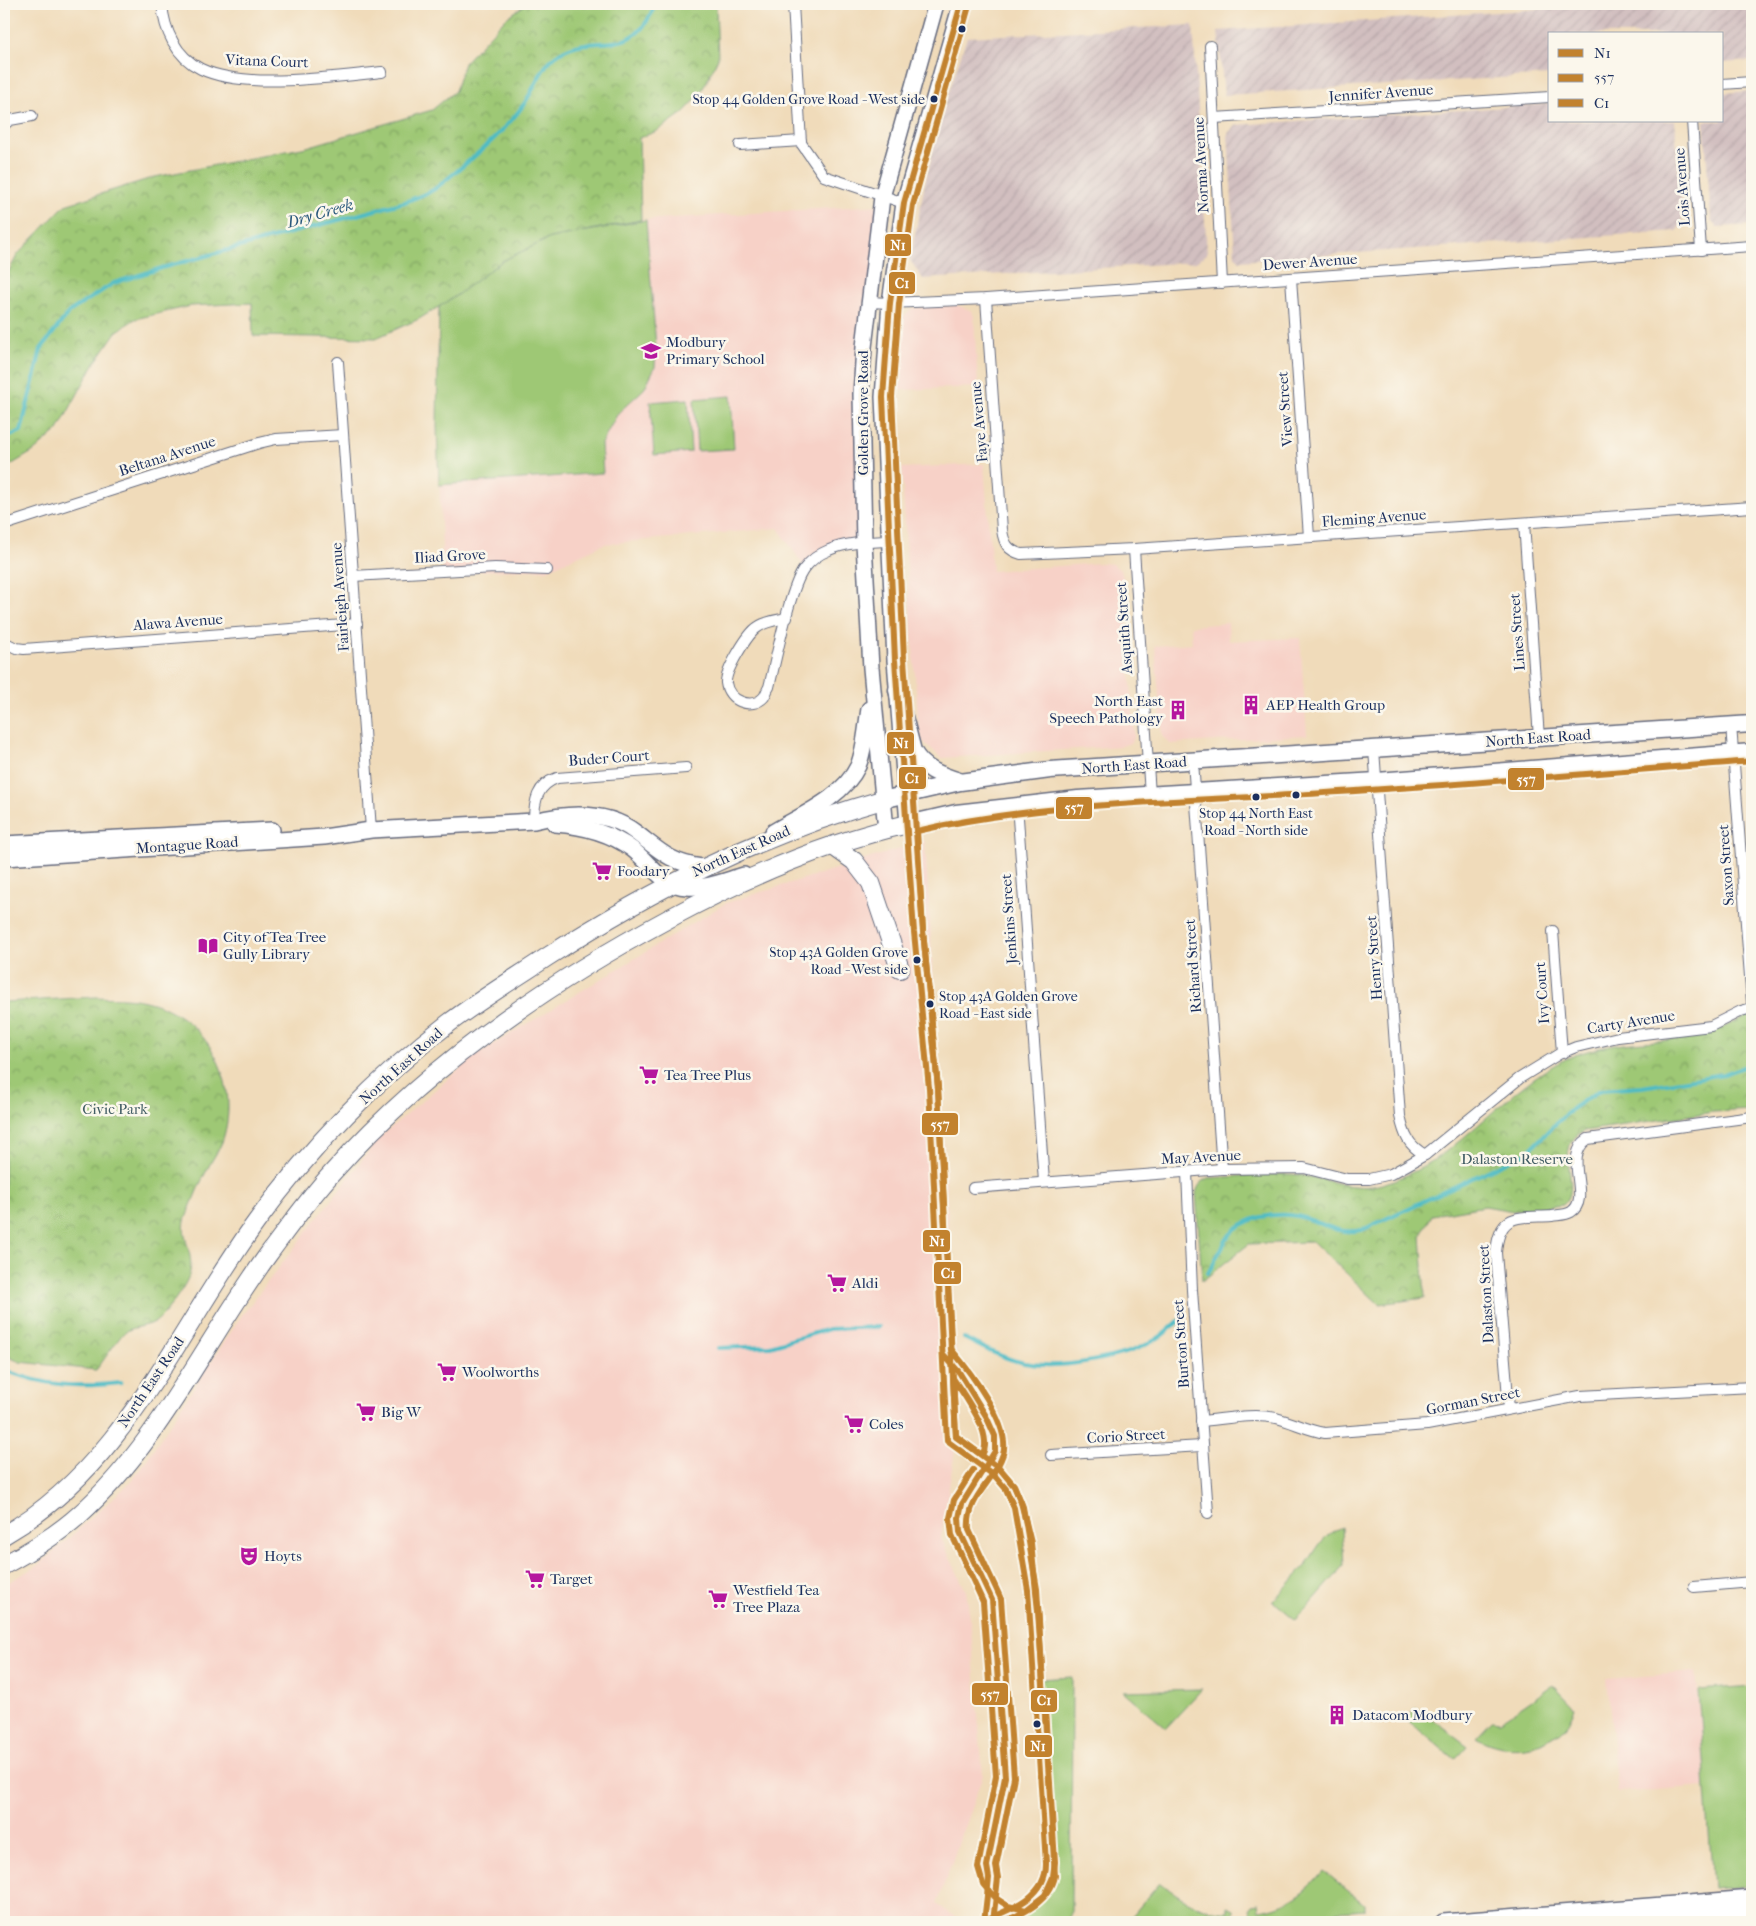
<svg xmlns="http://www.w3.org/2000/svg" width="1756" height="1926" viewBox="0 0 1756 1926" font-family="'IM FELL French Canon',serif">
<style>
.built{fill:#f7d1c7}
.industrial{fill:url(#industrial-furrows)}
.grass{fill:#9ec875;stroke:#5c7c6a}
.park{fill:url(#park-crowns);stroke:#5c7c6a}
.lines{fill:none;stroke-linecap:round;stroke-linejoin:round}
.stream{stroke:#4dbbc5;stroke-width:4}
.minor-casing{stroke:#666b7e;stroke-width:12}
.secondary-casing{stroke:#666b7e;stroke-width:18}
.primary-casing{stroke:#666b7e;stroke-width:19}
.trunk-casing{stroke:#666b7e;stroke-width:20}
.minor{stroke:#fff;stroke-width:10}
.secondary{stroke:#fff;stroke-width:15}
.primary{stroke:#fff;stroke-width:16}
.trunk{stroke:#fff;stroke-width:18}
.bus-1-casing{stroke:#fbf7ec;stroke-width:10}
.bus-2-casing{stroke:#fbf7ec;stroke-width:10}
.bus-3-casing{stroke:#fbf7ec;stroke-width:10}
.bus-1{stroke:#c2822e;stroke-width:6}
.bus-2{stroke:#c2822e;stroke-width:6}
.bus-3{stroke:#c2822e;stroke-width:6}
.bus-dot{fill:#1b2f5e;stroke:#fbf7ec;stroke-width:2}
.labels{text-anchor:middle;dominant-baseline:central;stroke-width:5;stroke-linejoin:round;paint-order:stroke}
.bus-label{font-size:14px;fill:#1b2f5e;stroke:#fbf7ec;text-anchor:end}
.street-label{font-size:15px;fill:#1b2f5e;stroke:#fbf7ec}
.poi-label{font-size:15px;fill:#1b2f5e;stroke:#fbf7ec;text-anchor:start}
.park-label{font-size:15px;fill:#425d65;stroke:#fbf7ec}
.water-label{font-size:16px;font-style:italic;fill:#2a597d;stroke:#fbf7ec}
.line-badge{stroke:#fbf7ec;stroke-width:2}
.badge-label{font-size:14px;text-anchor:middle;font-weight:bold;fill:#fff}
</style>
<defs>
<pattern id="industrial-furrows" width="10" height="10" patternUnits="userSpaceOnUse" patternTransform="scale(1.25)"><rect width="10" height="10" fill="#d2bfc0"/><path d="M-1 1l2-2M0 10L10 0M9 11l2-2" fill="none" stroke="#b4a4a7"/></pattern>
<pattern id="park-crowns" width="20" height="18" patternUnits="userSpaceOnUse" patternTransform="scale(1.25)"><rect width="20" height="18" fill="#9ec875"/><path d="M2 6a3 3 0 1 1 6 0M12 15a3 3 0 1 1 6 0" fill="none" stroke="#80a363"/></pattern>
</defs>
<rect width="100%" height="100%" fill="#fbf7ec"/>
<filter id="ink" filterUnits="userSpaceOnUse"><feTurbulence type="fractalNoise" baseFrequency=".02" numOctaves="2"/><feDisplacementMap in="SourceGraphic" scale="10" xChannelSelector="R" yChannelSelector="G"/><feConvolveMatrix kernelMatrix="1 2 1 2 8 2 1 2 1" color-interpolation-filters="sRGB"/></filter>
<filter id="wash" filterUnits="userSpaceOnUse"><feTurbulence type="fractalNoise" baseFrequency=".0096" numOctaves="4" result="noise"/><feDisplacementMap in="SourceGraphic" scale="20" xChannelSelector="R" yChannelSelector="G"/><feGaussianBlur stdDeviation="1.12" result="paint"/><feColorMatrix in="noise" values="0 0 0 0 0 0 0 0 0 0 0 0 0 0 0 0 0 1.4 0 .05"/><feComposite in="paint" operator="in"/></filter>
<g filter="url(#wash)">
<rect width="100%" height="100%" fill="#f0dbba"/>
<g class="built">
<polygon points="881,205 869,302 864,543 844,545 805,568 778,528 604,544 547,570 443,571 437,426 641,220"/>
<polygon points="957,305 971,311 974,316 978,387 899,390 903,317 913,308"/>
<polygon points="984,464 992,571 1101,563 1113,564 1121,571 1124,580 1134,729 1134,738 1130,743 1122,746 942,758 922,741 919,730 907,566 902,468"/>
<polygon points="1228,623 1229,641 1300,638 1307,735 1170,744 1162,736 1155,646 1192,643 1191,626"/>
<polygon points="925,841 960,1418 941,1538 966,1591 970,1617 983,1775 937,1904 962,1922 4,1922 4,1585 40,1564 133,1480 242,1315 380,1137 476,1055 726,903"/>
<polygon points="1696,1672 1706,1786 1618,1793 1607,1679"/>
</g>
<g class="industrial">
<polygon points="1612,4 1752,4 1752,61 1722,63 1722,34 1550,34 1550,75 1224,95 1218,31"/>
<polygon points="1193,25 1207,254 1196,262 923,279 910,260 926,178 944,107 967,37"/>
<polygon points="1752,91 1752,225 1717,227 1711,221 1704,121 1722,121 1722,93"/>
<polygon points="1550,104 1550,121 1675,121 1682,224 1676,231 1240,261 1235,256 1228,133 1236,125"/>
</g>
<g class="grass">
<polygon points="646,220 656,347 655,367 644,389 618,413 601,444 603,473 439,485 437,426 439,307 502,261 550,238"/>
<polygon points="731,396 734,449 697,451 694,399"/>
<polygon points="688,399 691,452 654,455 650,402"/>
<path d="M1342 1527 1344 1566 1296 1620 1273 1601C1284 1589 1295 1578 1305 1566 1317 1550 1322 1534 1342 1527Z"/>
<path d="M1072 1677 1071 1913 1068 1922H1004C1015 1911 1034 1910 1044 1897 1048 1892 1051 1884 1053 1879L1040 1679Z"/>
<path d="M1553 1685 1575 1708C1565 1748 1507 1758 1476 1737L1492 1720C1494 1720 1497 1721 1500 1721 1503 1720 1547 1690 1553 1685Z"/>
<polygon points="1752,1686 1752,1885 1713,1888 1699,1690"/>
<polygon points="1202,1689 1166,1728 1123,1691"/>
<polygon points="1416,1707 1468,1746 1455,1760 1406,1719"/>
<path d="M1324 1871 1364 1904V1910L1258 1918 1251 1915 1249 1909 1252 1905 1259 1904 1260 1910C1288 1906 1307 1892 1324 1871Z"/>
<path d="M1160 1883C1179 1897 1204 1913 1228 1911V1906L1234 1909V1912L1226 1920 1131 1922V1917Z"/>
</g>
<g class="park">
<polygon points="526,4 716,4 718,58 706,83 697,98 683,113 657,131 639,138 641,220 550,238 502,261 453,298 419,319 376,338 253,336 252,303 191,306 135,319 116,332 94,364 58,430 34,451 4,469 4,280 18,254 65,205 155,177 307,147 432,110 455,91 464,63 505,19"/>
<path d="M96 997C112 998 130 997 145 1001 207 1015 243 1083 222 1142 219 1150 213 1158 209 1166 200 1182 193 1200 186 1218 178 1240 201 1258 185 1284 180 1293 163 1318 155 1322 146 1326 134 1327 126 1331 121 1334 102 1363 96 1370L20 1362 4 1355V1002Z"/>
<path d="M1752 1015V1110L1713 1112 1584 1131C1550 1147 1585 1187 1563 1205L1513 1211 1485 1206 1432 1215 1421 1235 1425 1298 1379 1304 1313 1242 1249 1244 1202 1281 1196 1193C1198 1185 1202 1181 1209 1178 1235 1177 1277 1172 1300 1175 1328 1179 1354 1192 1382 1184 1453 1165 1494 1099 1556 1064 1603 1038 1650 1045 1700 1036 1719 1032 1734 1020 1752 1015Z"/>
</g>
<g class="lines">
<g class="stream">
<path d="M4 439 21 431 41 349 69 312 114 283 165 267 405 202C414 198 424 195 433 190 441 185 449 177 457 171 481 151 506 130 524 104 534 90 541 67 555 56 593 27 633 66 655 4"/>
<path d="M1208 1273C1215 1262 1225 1238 1234 1230 1255 1213 1287 1211 1311 1220 1332 1228 1340 1234 1362 1230L1528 1152 1549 1130 1573 1108 1600 1090 1642 1087 1724 1074 1752 1064"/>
<path d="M964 1338C983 1348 1002 1358 1024 1363 1060 1370 1131 1358 1161 1336 1168 1331 1175 1324 1181 1319"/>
<polyline points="718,1348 770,1346 829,1329 879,1327"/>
<path d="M4 1370C45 1386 77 1388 121 1383"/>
</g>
</g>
</g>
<g filter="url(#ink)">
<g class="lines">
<defs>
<g id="minor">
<path d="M162 4C164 30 176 57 201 69 245 90 334 77 382 72"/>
<polyline points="793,4 801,143 824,176 904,203"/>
<polyline points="1210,46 1222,283"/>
<polyline points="1722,84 1752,82"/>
<polyline points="1214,118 1550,97"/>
<polyline points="1692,121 1701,250"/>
<polyline points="4,125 10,120 32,116"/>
<polyline points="740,145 801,141"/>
<polyline points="1291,278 1309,537"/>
<path d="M986 299 1002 530C1004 544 1008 550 1021 554L1134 549 1752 507"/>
<polyline points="869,302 890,303 986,299 1752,246"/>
<polyline points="338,362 371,830"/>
<polyline points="1524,523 1539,738"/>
<polyline points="4,525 259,443 276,439 343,435"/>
<polyline points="1134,549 1150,795"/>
<polyline points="353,576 495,568 547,570"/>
<path d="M787 618C778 620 766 621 758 627 748 633 725 671 726 683 728 700 751 711 764 697 766 694 767 690 769 687 776 660 790 587 804 569 810 561 819 554 829 550 847 542 870 542 889 541"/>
<polyline points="4,642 16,648 24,649 357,624"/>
<polyline points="1731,725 1752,1003"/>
<path d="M1374 749 1400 1116C1404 1135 1408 1145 1425 1155"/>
<polyline points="1193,761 1222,1169"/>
<polyline points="1017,804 1044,1182"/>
<path d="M534 821C534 801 537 785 557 778L686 768"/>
<polyline points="1553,931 1562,1053"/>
<polyline points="1187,1172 1192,1290 1208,1513"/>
<polyline points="973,1188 1222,1169 1304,1168 1347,1179 1369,1179 1391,1174 1425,1155 1520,1078 1559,1054 1576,1047 1618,1037 1711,1026 1741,1011 1752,1008"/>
<path d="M1509 1409 1496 1253C1499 1212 1518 1218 1552 1216 1558 1215 1566 1215 1571 1212 1593 1198 1561 1156 1588 1139L1752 1117"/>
<path d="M1201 1421C1225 1419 1252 1413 1276 1418 1293 1422 1307 1430 1325 1433L1427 1425 1580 1396 1752 1387"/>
<polyline points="1051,1455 1202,1446"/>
<polyline points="1694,1587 1752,1582"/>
</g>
<g id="secondary">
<path d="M555 824C583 826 609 832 632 849 651 863 661 886 687 887 706 889 726 880 744 875"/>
<polyline points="908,824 895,660 883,397 890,303 904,203 961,4"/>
<polyline points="886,830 871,668 864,543 861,394 864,347 882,197 936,4"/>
<path d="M773 832C801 815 843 798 858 766 865 749 866 727 869 709"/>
<polyline points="4,844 272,830"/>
<path d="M4 858 324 837 371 830 534 821C567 813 606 810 635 832 659 850 670 863 702 867"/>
<polyline points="1443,1922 1752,1898"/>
<polyline points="1613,1922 1752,1911"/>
</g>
<g id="primary">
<path d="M897 690 913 751C923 769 940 775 959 781"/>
<polyline points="882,800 960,782 1050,770 1752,724"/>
<polyline points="908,824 956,813 1078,799 1377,781 1752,752"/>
</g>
<g id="trunk">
<polyline points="833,846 854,861 871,883 900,969"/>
<path d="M4 1535C125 1466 178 1329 257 1221 310 1148 377 1078 449 1023 481 999 514 979 547 957 653 889 761 834 882 800"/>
<path d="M4 1565C30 1551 57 1535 79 1515 160 1443 206 1339 270 1252 290 1225 310 1197 333 1172 426 1067 545 985 668 919 744 878 824 843 908 824"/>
</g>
</defs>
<use href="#minor" class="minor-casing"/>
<use href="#secondary" class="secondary-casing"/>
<use href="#primary" class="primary-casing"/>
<use href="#trunk" class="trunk-casing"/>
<use href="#minor" class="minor"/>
<use href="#secondary" class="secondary"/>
<use href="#primary" class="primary"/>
<use href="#trunk" class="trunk"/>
<defs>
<g id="bus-1">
<path d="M961 4 904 203 890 303 883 397 895 660 914 932 929 1088 947 1441 995 1476 1006 1489 1014 1508 1028 1590 1046 1863C1047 1899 1008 1910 980 1922"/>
<polyline points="943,1354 959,1372 986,1416 995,1436 995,1451 962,1504 959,1518 960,1532 992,1600 1005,1777 987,1866 989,1878 984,1922"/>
</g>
<g id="bus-2">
<path d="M951 1350 938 1088 923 931 917 831C1038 803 1166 802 1290 795 1444 786 1598 773 1752 761"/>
<path d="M953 1378C964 1396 995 1435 982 1455L956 1437Z"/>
<polyline points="973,1470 954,1500 950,1518 952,1535 983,1602 996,1776 978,1867 983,1884 994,1897 1008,1906 1026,1910 1045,1895 1053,1877 1055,1862 1050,1783 1038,1611 1031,1543 1021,1502 1014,1486 997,1465"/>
</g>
<g id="bus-3">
<path d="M969 6 913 205 899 304 892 397 904 659 923 931 938 1088 956 1436 1001 1470 1014 1485 1023 1507 1037 1589 1055 1876C1050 1901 1024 1913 1003 1922"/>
<path d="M951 1349C968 1369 1012 1426 1003 1454 994 1483 966 1496 969 1530L1001 1599 1014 1777 996 1866 998 1878 993 1922"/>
</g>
</defs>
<use href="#bus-1" class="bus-1-casing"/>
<use href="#bus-2" class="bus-2-casing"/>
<use href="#bus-3" class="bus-3-casing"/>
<use href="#bus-1" class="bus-1"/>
<use href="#bus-2" class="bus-2"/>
<use href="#bus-3" class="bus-3"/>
</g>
</g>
<defs>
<symbol id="school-bare" viewBox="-9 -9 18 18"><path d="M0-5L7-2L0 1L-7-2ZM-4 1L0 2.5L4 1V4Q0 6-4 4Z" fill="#b5179e" stroke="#fbf7ec" stroke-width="2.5" paint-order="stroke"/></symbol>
<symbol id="building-bare" viewBox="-9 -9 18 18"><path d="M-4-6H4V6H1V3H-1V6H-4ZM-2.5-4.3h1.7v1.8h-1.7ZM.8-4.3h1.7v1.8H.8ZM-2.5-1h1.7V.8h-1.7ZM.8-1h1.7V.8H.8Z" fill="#b5179e" stroke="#fbf7ec" stroke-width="2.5" paint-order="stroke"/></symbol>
<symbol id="supermarket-bare" viewBox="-9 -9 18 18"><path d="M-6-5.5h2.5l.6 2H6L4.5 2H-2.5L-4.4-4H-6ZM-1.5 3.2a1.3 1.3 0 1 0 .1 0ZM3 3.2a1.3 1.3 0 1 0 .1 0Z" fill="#b5179e" stroke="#fbf7ec" stroke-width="2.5" paint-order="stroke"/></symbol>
<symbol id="library-bare" viewBox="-9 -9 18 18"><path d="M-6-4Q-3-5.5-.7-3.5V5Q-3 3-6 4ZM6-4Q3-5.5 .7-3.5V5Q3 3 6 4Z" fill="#b5179e" stroke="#fbf7ec" stroke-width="2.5" paint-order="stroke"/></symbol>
<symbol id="theatre-bare" viewBox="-9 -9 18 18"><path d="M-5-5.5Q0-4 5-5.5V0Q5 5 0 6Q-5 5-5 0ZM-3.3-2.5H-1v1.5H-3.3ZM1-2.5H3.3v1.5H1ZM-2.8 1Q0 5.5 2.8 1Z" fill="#b5179e" stroke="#fbf7ec" stroke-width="2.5" paint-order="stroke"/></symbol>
</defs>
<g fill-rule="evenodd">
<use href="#school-bare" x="637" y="337" width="28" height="28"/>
<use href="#building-bare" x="1237" y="691" width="28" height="28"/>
<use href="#building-bare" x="1164" y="696" width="28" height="28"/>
<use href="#supermarket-bare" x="588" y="857" width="28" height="28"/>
<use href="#library-bare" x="194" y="932" width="28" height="28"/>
<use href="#supermarket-bare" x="635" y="1061" width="28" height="28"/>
<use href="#supermarket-bare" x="823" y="1269" width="28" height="28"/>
<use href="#supermarket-bare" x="433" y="1358" width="28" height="28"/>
<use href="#supermarket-bare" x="352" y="1398" width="28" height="28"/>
<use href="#supermarket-bare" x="840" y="1410" width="28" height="28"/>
<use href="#theatre-bare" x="235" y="1542" width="28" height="28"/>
<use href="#supermarket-bare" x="521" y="1565" width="28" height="28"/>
<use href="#supermarket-bare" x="704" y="1585" width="28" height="28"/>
<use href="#building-bare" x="1323" y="1701" width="28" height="28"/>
</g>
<g class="bus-dot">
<circle cx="962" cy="29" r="4.5"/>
<circle cx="934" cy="99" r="4.5"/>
<circle cx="1296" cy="795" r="4.5"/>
<circle cx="1256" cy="797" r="4.5"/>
<circle cx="917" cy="960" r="4.5"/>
<circle cx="930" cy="1004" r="4.5"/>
<circle cx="1037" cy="1724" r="4.5"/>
</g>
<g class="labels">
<g class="bus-label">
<text x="925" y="99">Stop 44 Golden Grove Road - West side</text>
<text x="1256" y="813" text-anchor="middle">Stop 44 North East<tspan x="1256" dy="17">Road - North side</tspan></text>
<text x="908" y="952">Stop 43A Golden Grove<tspan x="908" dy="17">Road - West side</tspan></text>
<text x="939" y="996" text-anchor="start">Stop 43A Golden Grove<tspan x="939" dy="17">Road - East side</tspan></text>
</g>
<g class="street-label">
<text transform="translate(267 61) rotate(2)">Vitana Court</text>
<text transform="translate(1381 93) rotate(-4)">Jennifer Avenue</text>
<text transform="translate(1201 165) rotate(-93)">Norma Avenue</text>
<text transform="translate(1682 187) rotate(-94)">Lois Avenue</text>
<text transform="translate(1310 262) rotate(-4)">Dewer Avenue</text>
<text transform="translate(1285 409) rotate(-94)">View Street</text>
<text transform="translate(863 413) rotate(-90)">Golden Grove Road</text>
<text transform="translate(979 422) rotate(-95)">Faye Avenue</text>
<text transform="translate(167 456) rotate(-18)">Beltana Avenue</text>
<text transform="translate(1374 518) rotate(-4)">Fleming Avenue</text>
<text transform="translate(450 556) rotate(-3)">Iliad Grove</text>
<text transform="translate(340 597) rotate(-94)">Fairleigh Avenue</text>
<text transform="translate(178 622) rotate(-4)">Alawa Avenue</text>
<text transform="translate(1124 628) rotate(-94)">Asquith Street</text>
<text transform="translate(1517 632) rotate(-94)">Lines Street</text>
<text transform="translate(1538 738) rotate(-4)">North East Road</text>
<text transform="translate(609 758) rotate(-4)">Buder Court</text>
<text transform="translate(1134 765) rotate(-4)">North East Road</text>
<text transform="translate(187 845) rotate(-4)">Montague Road</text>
<text transform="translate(741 851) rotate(-24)">North East Road</text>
<text transform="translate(1726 865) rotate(-94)">Saxon Street</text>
<text transform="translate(1009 919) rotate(-94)">Jenkins Street</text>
<text transform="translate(1374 958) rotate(-94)">Henry Street</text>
<text transform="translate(1193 966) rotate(-94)">Richard Street</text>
<text transform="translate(1542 993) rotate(-94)">Ivy Court</text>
<text transform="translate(1631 1022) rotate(-9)">Carty Avenue</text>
<text transform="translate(401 1066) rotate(-42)">North East Road</text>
<text transform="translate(1201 1157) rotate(-3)">May Avenue</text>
<text transform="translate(1486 1294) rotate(-93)">Dalaston Street</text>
<text transform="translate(1181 1344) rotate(-94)">Burton Street</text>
<text transform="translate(151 1382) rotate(-56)">North East Road</text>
<text transform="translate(1473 1401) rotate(-11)">Gorman Street</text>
<text transform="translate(1126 1436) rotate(-3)">Corio Street</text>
</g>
<g class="poi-label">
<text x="666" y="342">Modbury<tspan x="666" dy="17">Primary School</tspan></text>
<text x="1163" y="701" text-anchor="end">North East<tspan x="1163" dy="17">Speech Pathology</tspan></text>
<text x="1266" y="705">AEP Health Group</text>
<text x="617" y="871">Foodary</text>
<text x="223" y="937">City of Tea Tree<tspan x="223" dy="17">Gully Library</tspan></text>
<text x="664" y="1075">Tea Tree Plus</text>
<text x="852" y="1283">Aldi</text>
<text x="462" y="1372">Woolworths</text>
<text x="381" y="1412">Big W</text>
<text x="869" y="1424">Coles</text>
<text x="264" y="1556">Hoyts</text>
<text x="550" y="1579">Target</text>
<text x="733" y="1590">Westfield Tea<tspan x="733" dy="17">Tree Plaza</tspan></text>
<text x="1352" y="1715">Datacom Modbury</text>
</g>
<g class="park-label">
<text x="115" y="1109">Civic Park</text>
<text x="1517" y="1159">Dalaston Reserve</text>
</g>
<g class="water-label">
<text transform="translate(320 213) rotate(-16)">Dry Creek</text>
</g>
</g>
<g class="line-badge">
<rect x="884" y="233" width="28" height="24" rx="5" fill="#c2822e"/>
<rect x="888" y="271" width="28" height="24" rx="5" fill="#c2822e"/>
<rect x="886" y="731" width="29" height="24" rx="5" fill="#c2822e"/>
<rect x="898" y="766" width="29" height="24" rx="5" fill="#c2822e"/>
<rect x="1507" y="767" width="38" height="24" rx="5" fill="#c2822e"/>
<rect x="1055" y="796" width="38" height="24" rx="5" fill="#c2822e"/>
<rect x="921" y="1112" width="38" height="24" rx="5" fill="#c2822e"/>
<rect x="922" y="1229" width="29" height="24" rx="5" fill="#c2822e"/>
<rect x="933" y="1261" width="29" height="24" rx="5" fill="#c2822e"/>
<rect x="971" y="1682" width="38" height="24" rx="5" fill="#c2822e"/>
<rect x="1030" y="1689" width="28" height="24" rx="5" fill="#c2822e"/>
<rect x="1024" y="1734" width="29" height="24" rx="5" fill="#c2822e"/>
</g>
<g class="badge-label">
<text x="898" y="250">N1</text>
<text x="902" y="288">C1</text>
<text x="901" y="748">N1</text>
<text x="912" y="783">C1</text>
<text x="1526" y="784">557</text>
<text x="1074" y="812">557</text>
<text x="940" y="1129">557</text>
<text x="937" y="1246">N1</text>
<text x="948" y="1278">C1</text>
<text x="990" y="1699">557</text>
<text x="1044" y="1705">C1</text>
<text x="1038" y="1751">N1</text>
</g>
<rect width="1756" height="1926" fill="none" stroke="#fbf7ec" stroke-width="20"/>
<rect x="1548" y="32" width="175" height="90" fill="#fbf7ec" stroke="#a1a7b3"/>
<rect x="1558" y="49" width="25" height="8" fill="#c2822e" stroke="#a1a7b3"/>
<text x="1594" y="58" font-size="15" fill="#1b2f5e">N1</text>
<rect x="1558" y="74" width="25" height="8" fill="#c2822e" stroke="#a1a7b3"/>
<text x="1594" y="82" font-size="15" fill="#1b2f5e">557</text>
<rect x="1558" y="99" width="25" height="8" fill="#c2822e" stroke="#a1a7b3"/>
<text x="1594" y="108" font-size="15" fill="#1b2f5e">C1</text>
</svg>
